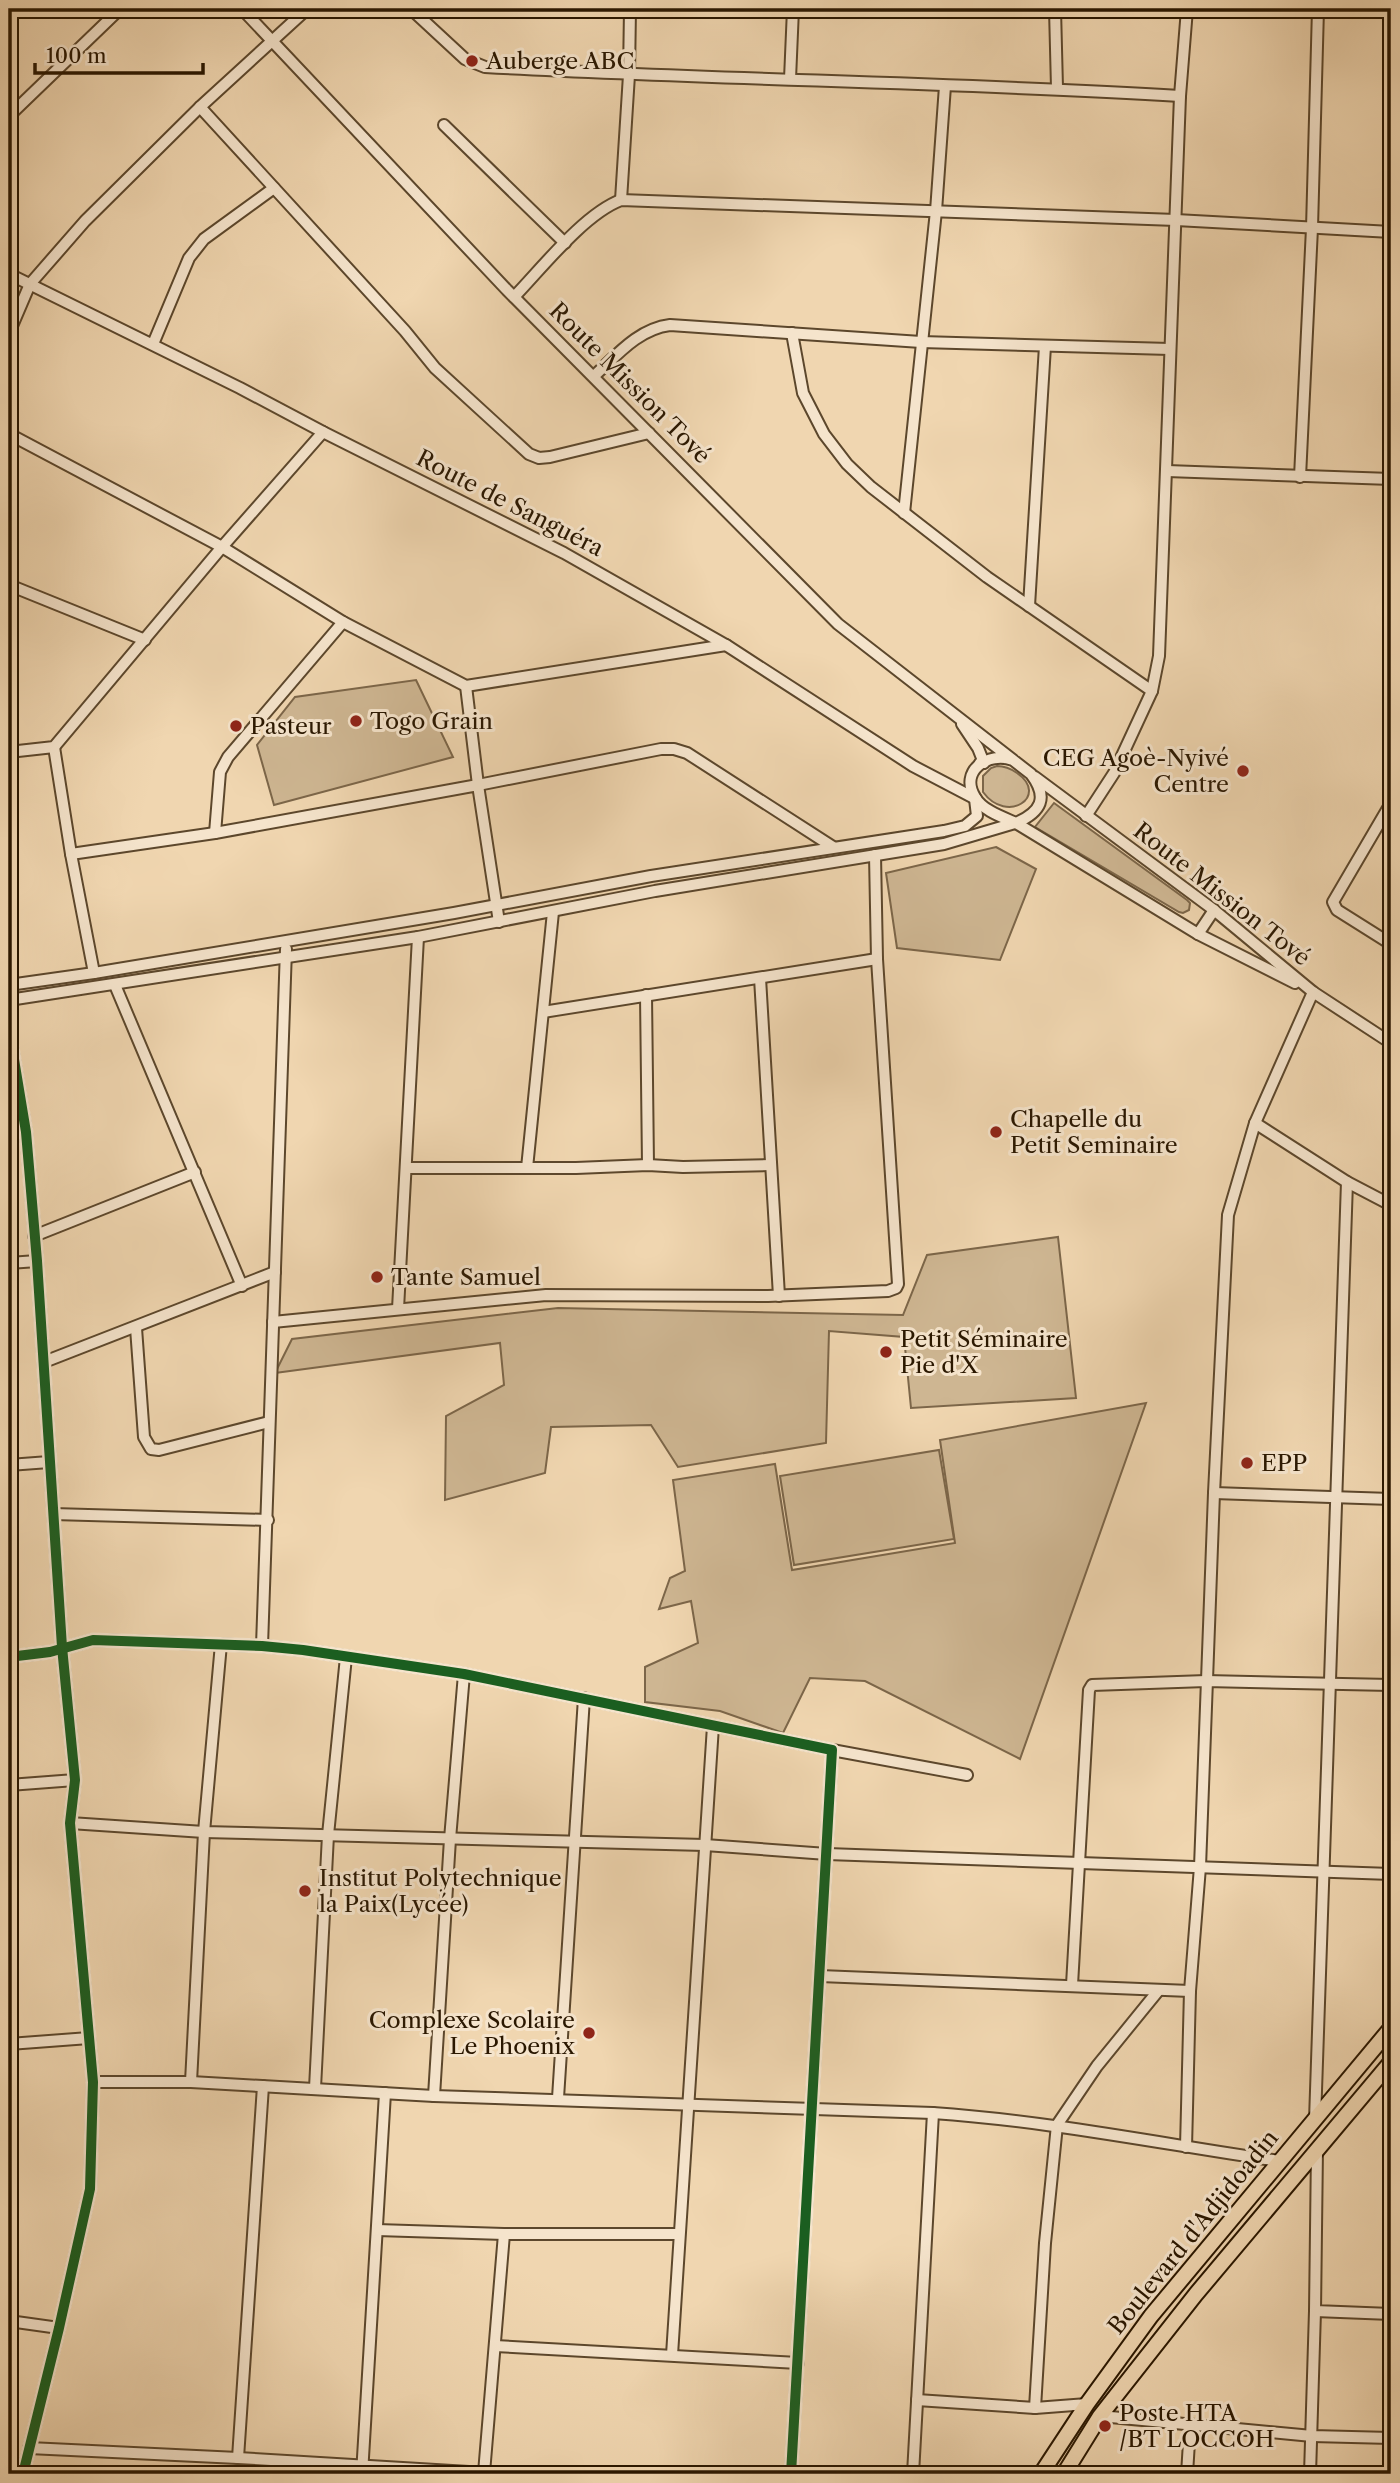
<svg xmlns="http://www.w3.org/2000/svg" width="1400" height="2483" viewBox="0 0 1400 2483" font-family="'Libre Caslon Text',serif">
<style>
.green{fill:#ceb692;stroke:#7c6649;stroke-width:2}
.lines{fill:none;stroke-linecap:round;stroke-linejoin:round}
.minor-casing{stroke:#5c472c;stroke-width:14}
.major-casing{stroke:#2a1700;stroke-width:18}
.minor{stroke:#f5e4cc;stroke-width:10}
.major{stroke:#f0d6b0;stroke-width:14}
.cycleway-casing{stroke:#f5e4cc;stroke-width:15}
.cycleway{stroke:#1b5e20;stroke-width:10}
.poi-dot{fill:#8f2418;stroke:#f5e4cc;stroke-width:2.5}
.labels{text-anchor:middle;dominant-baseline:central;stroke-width:6;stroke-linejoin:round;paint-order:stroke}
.poi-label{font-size:23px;fill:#2a1700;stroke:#f5e4cc;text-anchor:start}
.street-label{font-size:23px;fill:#2a1700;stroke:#f5e4cc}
</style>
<rect width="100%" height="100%" fill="#f0d6b0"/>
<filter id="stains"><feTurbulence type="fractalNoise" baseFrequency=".00286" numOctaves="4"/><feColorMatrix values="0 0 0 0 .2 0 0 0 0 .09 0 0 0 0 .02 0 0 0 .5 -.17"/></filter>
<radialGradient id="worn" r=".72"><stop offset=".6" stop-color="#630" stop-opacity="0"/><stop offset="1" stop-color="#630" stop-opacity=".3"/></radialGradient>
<g class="green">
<polygon points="416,680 453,757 274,805 257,745 295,697"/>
<path d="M997 766C1005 766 1010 768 1017 773 1050 796 1007 825 983 792V776L991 768Z"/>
<polygon points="1054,803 1187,900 1190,903 1189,910 1183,913 1179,912 1035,827"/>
<polygon points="996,847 1036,869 1000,960 897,948 886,873"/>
<polygon points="1058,1237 1076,1398 911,1408 904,1337 829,1331 826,1443 678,1467 651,1425 551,1427 545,1473 445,1500 446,1416 504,1385 500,1343 275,1373 292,1339 558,1308 903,1315 927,1255"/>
<polygon points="1146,1403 1020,1759 865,1681 810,1678 783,1733 720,1711 645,1702 645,1667 698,1643 691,1601 659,1609 670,1578 685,1571 673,1480 775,1464 792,1570 955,1543 940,1440"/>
<polygon points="939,1450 954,1539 794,1565 780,1476"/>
</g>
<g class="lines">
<defs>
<g id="minor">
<path d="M242 9 507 290 838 624 1031 774C1049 798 1041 812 1016 823 1002 817 982 810 975 797 959 771 988 751 1013 760"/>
<path d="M411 9 465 59 485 67C717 80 949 82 1180 96"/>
<polyline points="1055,9 1057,88"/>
<polyline points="790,79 793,9"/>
<polyline points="200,107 405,331 435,368 529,454 539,458 550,457 649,433"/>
<polyline points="9,116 120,9"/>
<polyline points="444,125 565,243"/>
<polyline points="621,200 629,75 630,9"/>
<polyline points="9,274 240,388 323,432 564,553 726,645 913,766 976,799"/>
<path d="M514 297C542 268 584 214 621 200L1176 220 1391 232"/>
<polyline points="9,333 30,284 85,221 200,107 307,9"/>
<polyline points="792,333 803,393 824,434 847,464 871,487 987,577 1152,691"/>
<polyline points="153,344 189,258 204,239 274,188"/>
<path d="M594 376C617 355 638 329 670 325L921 342 1170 349"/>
<polyline points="9,434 222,547 343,622 466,686 726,645"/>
<polyline points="1167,471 1391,479"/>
<polyline points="1300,477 1312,228 1318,9"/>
<polyline points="904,513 936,211 945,86"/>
<polyline points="9,585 145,640"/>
<polyline points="1029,606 1045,346"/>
<polyline points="466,686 478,785 661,749 674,749 687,753 833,847"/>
<polyline points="962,724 978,748 984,763 980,763"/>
<polyline points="54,747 71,854 94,973"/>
<polyline points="9,752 54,747 222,547 323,432"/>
<polyline points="1035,777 1214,910 1313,992 1391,1043"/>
<polyline points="1391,803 1333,902 1337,910 1391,944"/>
<polyline points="1086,816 1114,773 1152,691 1159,656 1180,96 1187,9"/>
<polyline points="1016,823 1198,934 1295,983"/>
<polyline points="215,833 220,772 228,757 343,622"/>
<polyline points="71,854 215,833 478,785 499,922"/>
<polyline points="1198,934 1214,910"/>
<polyline points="760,978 779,1296"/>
<polyline points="9,985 94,973 454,913 651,876 944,831 965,826 977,816 975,799"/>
<polyline points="115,985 242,1286"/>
<polyline points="646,995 648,1165"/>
<polyline points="9,1000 418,937 655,891 944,844 1015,823"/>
<polyline points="543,1012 877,959"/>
<polyline points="9,1029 26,1132 37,1261 62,1647 75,1780 70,1823 93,2082 90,2189 59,2328 23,2474"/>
<polyline points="1255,1123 1347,1182 1391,1205"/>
<polyline points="9,1133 26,1132"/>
<polyline points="407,1168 576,1168 648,1165 683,1167 770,1165"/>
<polyline points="527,1168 553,912"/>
<polyline points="34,1236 195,1172"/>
<polyline points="9,1263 37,1261"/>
<polyline points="398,1309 418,937"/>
<polyline points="273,1322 546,1295 768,1296 888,1291 896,1288 898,1284 877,959 875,855"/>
<polyline points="136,1328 144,1437 151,1449 159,1450 269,1422"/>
<polyline points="44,1362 275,1272"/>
<polyline points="9,1465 49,1462"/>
<polyline points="1214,1493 1391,1499"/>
<polyline points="53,1514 268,1520"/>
<polyline points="262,1646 286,949"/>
<polyline points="9,1657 50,1652 93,1640 262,1646 303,1650 464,1674 832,1750 791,2474"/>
<polyline points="832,1750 967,1775"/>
<polyline points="9,1785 75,1780"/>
<polyline points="70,1823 204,1832 705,1845 827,1854 1391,1874"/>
<polyline points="820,1976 1190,1991"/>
<polyline points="1072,1985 1089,1690 1092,1685 1206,1681 1391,1685"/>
<polyline points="9,2044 89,2038"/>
<path d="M93 2082H191L434 2096 933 2113C1049 2121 1163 2144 1279 2161"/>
<polyline points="191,2082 204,1832 221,1644"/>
<polyline points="315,2088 328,1835 346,1657"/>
<polyline points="434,2096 450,1839 464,1674"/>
<polyline points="558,2098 584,1698"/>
<polyline points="1315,2120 1347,1182"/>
<polyline points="1186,2147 1190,1991 1200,1867 1214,1493 1228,1215 1255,1123 1313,992"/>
<polyline points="1317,2149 1315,2311 1391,2314"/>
<polyline points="377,2230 504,2234 678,2234"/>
<polyline points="9,2321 59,2328"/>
<polyline points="495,2346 798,2363"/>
<polyline points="672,2355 713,1726"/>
<polyline points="917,2400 1035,2408 1087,2404"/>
<polyline points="1035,2408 1045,2243 1057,2125 1097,2066 1158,1991"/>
<polyline points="1100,2416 1312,2436 1391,2438"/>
<polyline points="29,2448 238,2458 502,2474"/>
<polyline points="238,2458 263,2086"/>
<polyline points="9,2471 23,2474"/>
<polyline points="484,2473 504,2234"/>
<polyline points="362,2474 385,2093"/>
<polyline points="913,2474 933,2113"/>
<polyline points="1187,2474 1190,2426"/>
<polyline points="1310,2474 1315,2311"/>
</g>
<g id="major">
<polyline points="1041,2474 1087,2404 1151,2316 1391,2028"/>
<polyline points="1064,2474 1100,2416 1196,2294 1391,2062"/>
</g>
</defs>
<use href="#minor" class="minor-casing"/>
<use href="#major" class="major-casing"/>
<use href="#minor" class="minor"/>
<use href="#major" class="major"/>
<defs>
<g id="cycleway">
<polyline points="9,1029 26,1132 37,1261 62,1647 75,1780 70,1823 93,2082 90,2189 59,2328 23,2474"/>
<polyline points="9,1657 50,1652 93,1640 262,1646 303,1650 464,1674 832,1750 791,2474"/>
</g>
</defs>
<use href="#cycleway" class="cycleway-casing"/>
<use href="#cycleway" class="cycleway"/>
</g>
<g class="poi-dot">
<circle cx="472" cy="61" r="7"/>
<circle cx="356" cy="721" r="7"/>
<circle cx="236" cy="726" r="7"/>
<circle cx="1243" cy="771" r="7"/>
<circle cx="996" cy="1132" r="7"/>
<circle cx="377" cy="1277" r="7"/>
<circle cx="886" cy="1352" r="7"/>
<circle cx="1247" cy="1463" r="7"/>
<circle cx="305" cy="1891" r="7"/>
<circle cx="589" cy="2033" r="7"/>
<circle cx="1105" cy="2426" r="7"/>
</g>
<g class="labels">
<g class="poi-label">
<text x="486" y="61">Auberge ABC</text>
<text x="370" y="721">Togo Grain</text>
<text x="250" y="726">Pasteur</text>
<text x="1229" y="758" text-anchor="end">CEG Agoè-Nyivé<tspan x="1229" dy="26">Centre</tspan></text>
<text x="1010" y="1119">Chapelle du<tspan x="1010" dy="26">Petit Seminaire</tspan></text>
<text x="391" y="1277">Tante Samuel</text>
<text x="900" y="1339">Petit Séminaire<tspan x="900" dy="26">Pie d'X</tspan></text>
<text x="1261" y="1463">EPP</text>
<text x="319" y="1878">Institut Polytechnique<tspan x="319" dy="26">la Paix(Lycée)</tspan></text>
<text x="575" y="2020" text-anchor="end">Complexe Scolaire<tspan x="575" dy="26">Le Phoenix</tspan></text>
<text x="1119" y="2413">Poste HTA<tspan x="1119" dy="26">/BT LOCCOH</tspan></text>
</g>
<g class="street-label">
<text transform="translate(630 383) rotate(45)">Route Mission Tové</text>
<text transform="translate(510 503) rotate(27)">Route de Sanguéra</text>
<text transform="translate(1222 894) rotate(38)">Route Mission Tové</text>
<text transform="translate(1193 2232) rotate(-51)">Boulevard d'Adjidoadin</text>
</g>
</g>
<rect width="1400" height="2483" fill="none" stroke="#f0d6b0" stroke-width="35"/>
<rect x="10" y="10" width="1379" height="2462" fill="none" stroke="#2a1700" stroke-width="3.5"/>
<rect x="18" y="18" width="1365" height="2448" fill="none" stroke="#2a1700" stroke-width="2"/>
<path d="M35 63v10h168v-10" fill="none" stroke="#2a1700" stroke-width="3.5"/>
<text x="46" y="63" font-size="21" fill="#2a1700" stroke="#f5e4cc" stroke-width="5" paint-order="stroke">100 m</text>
<rect width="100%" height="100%" filter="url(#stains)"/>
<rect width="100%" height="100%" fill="url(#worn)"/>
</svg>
